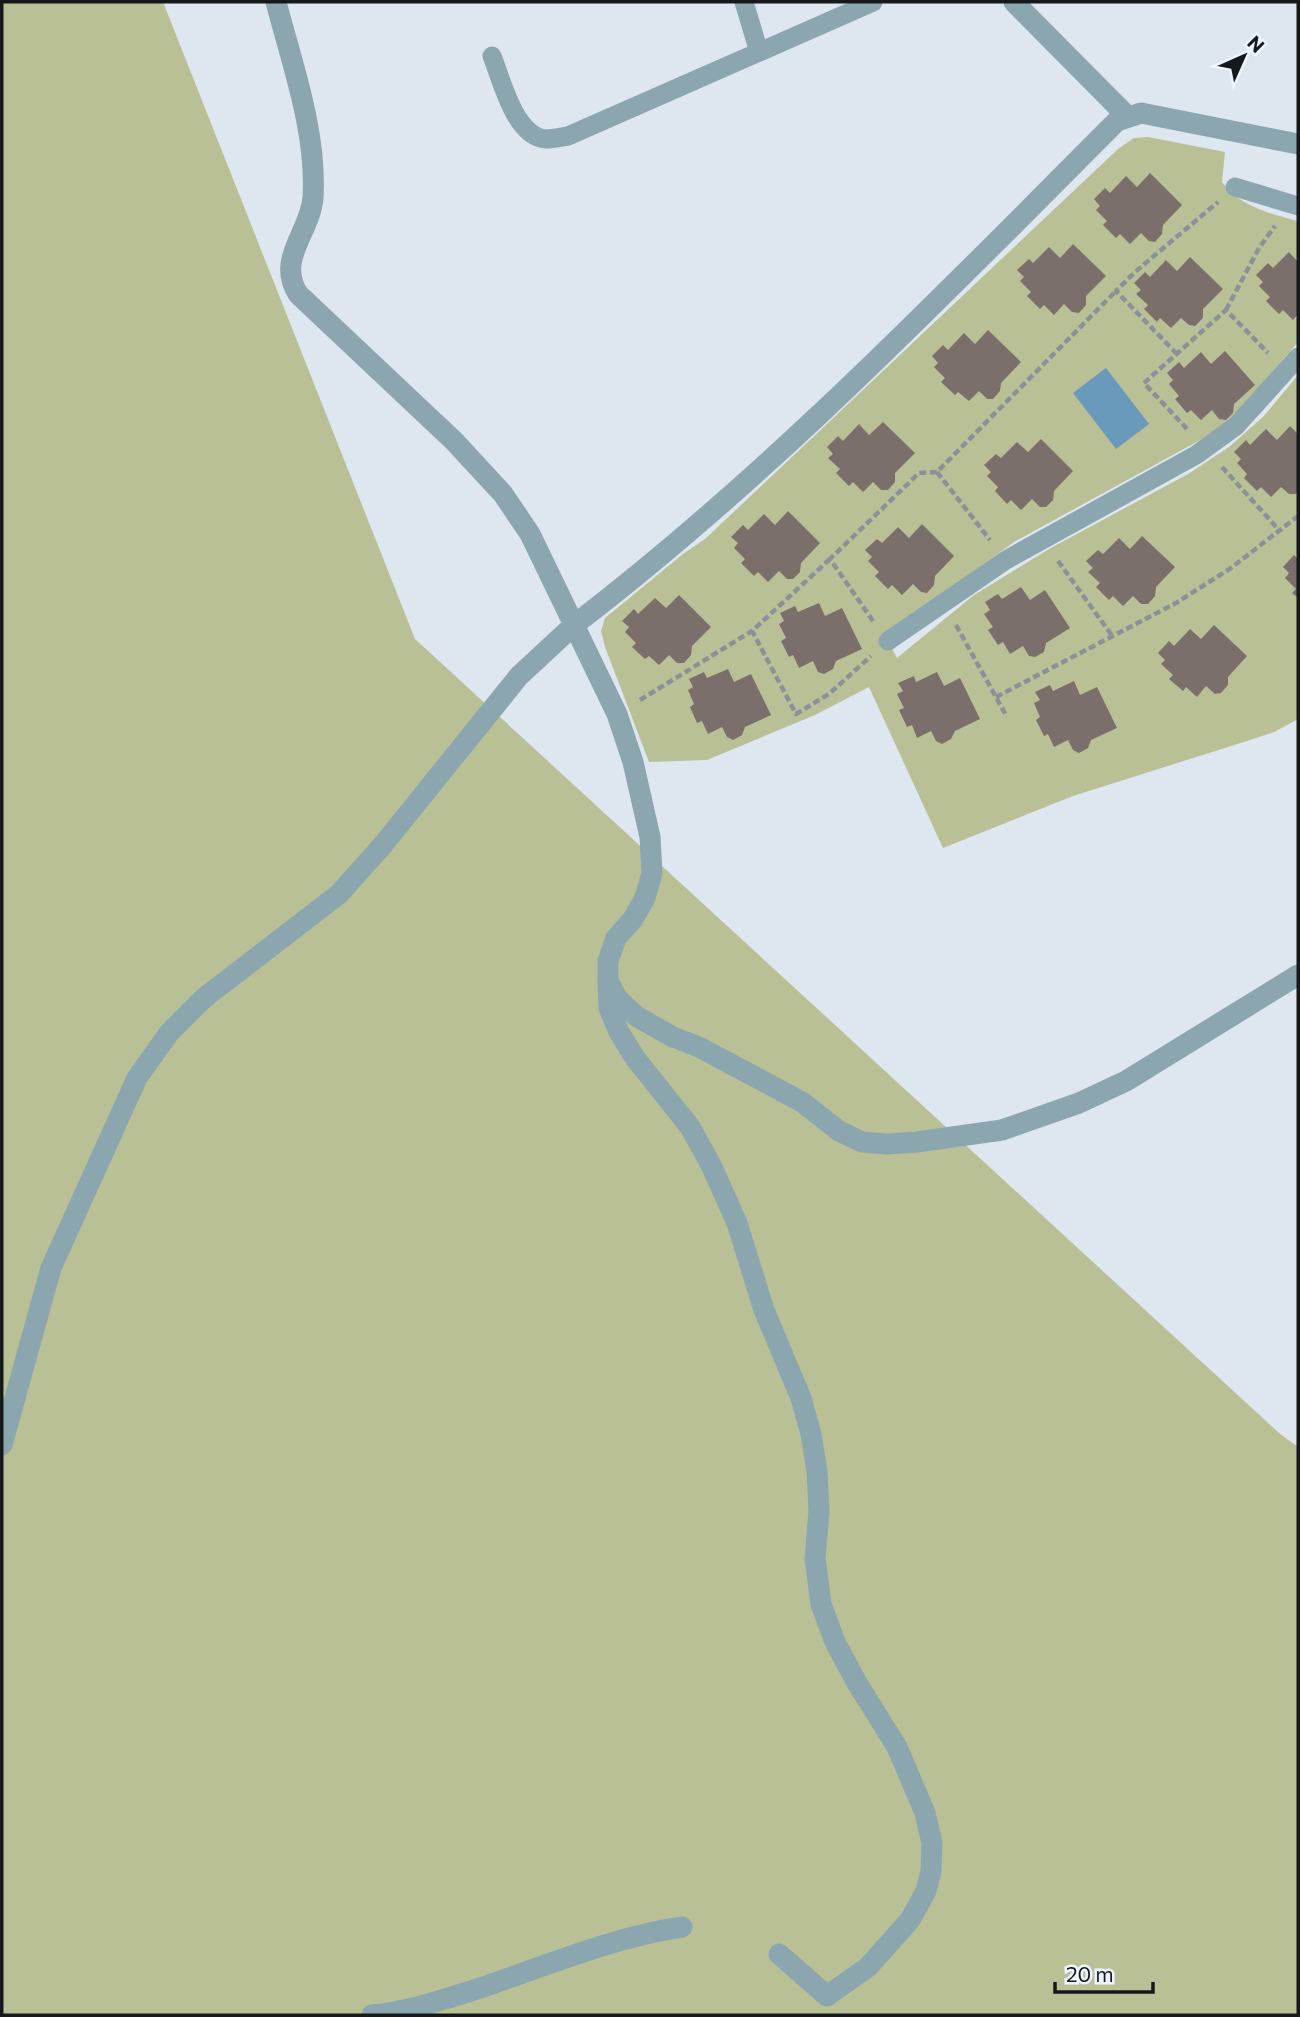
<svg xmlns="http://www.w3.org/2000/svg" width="1300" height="2017" viewBox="0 0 1300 2017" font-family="Commissioner,sans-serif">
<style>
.green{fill:#bac096}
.water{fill:#6999bb}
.building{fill:#7b6f6b}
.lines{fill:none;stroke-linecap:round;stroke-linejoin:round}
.path{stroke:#8b9198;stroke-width:4.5;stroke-dasharray:7 3.5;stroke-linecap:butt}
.lane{stroke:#8ba6ae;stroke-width:19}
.street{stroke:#8ba6ae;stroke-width:21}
</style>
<rect width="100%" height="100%" fill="#dee6f0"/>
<g class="green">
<polygon points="2,2 163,2 415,639 1279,1433 1298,1447 1298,2015 2,2015"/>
<path d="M1148 137 1225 152 1222 182C1239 206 1271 214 1298 221V342L1224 427 1014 542 966 577 888 641 897 658 974 595 1049 549 1188 474 1229 447 1264 416 1298 375V719L1274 732 1247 741 1073 796 943 848 869 687 815 715 707 760 649 762 605 647 601 631 605 618 683 554 705 539 1118 149 1134 138Z"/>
</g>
<polygon class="water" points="1106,368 1149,424 1116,449 1073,393"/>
<g class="building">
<polygon points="1150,173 1182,205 1163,225 1162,234 1155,242 1149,241 1141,233 1130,244 1120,234 1116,238 1103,225 1107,221 1096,210 1100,206 1094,199 1105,188 1110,193 1126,176 1137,187"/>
<polygon points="1073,244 1106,276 1086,296 1086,305 1079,313 1072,312 1064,304 1054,315 1044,305 1040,309 1027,296 1031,292 1020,281 1024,277 1017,270 1029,259 1033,263 1049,247 1060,258"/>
<polygon points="1289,252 1298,262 1298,314 1293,320 1283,310 1279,314 1266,301 1270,297 1259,286 1263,282 1256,275 1268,263 1273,268"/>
<polygon points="1190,257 1223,289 1203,309 1203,318 1195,326 1189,325 1181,318 1171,328 1160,318 1157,322 1144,309 1148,305 1136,294 1141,290 1134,283 1145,272 1150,277 1166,260 1177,271"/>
<polygon points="988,330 1021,362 1001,383 1000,391 993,399 987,399 979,391 969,401 958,392 955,395 941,382 945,378 934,367 938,363 932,356 943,345 948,350 964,333 975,344"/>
<polygon points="1225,351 1255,385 1234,404 1233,413 1226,420 1219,419 1212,410 1201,420 1191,410 1187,413 1175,399 1179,396 1169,384 1173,380 1167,373 1179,362 1184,368 1201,352 1211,364"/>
<polygon points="883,422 915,453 895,473 895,482 888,490 881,490 873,482 863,492 853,482 849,486 836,473 840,469 828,458 833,454 827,447 838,436 843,441 859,424 869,435"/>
<polygon points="1290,426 1298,434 1298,491 1296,494 1289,494 1281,487 1271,497 1261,487 1257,491 1244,478 1247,474 1237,463 1241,459 1234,452 1246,440 1250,445 1266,429 1277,440"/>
<polygon points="1041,439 1073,471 1054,491 1053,500 1046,507 1040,507 1032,499 1021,510 1011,500 1007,504 995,491 998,487 987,476 991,472 984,465 996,454 1001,458 1017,442 1028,452"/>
<polygon points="788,511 820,543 801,563 800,572 793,579 787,579 779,571 768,582 758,572 754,576 741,563 745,559 734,548 738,543 731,537 743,525 748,530 764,514 775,525"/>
<polygon points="922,524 954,556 935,576 934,585 927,593 921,592 913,584 902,595 892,585 888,589 875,576 879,572 868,561 872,557 865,550 877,539 882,543 898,527 909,538"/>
<polygon points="1142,536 1175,567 1156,587 1155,596 1148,604 1141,604 1133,596 1123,606 1113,596 1109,600 1096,587 1100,583 1088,572 1093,568 1086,561 1098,550 1103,554 1119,538 1130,549"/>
<polygon points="1294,555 1298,559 1298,598 1292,593 1296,589 1285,578 1289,573 1283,567"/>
<polygon points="1021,587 1030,600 1045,590 1070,628 1046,643 1044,652 1035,657 1029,656 1023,646 1010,654 1003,642 998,645 988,630 993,627 984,614 990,610 985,602 998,594 1002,599"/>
<polygon points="679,595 711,627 692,646 691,655 684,663 677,663 669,655 659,665 649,656 645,659 632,647 636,643 625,632 629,627 622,621 634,609 638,614 655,598 666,608"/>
<polygon points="819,603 825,616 842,608 862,649 836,661 833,669 824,674 818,672 813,661 799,668 793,655 789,657 781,641 786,638 779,624 784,621 780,613 795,606 798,612"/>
<polygon points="1214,625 1247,656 1228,677 1228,685 1221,693 1215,694 1206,686 1197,697 1186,687 1183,691 1169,679 1173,675 1161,664 1165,660 1158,653 1169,641 1174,646 1190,629 1201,639"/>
<polygon points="728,669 734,682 751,674 771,715 745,727 742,735 733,740 727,737 722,727 708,734 702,721 697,723 690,707 694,704 688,690 693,687 689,679 704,672 707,678"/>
<polygon points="937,672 944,686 960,678 980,719 955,731 951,739 942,744 936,741 931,731 917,738 912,725 907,727 899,710 904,708 897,694 903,691 898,683 914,676 916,682"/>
<polygon points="1074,681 1080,695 1097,687 1117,728 1091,740 1088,748 1079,753 1073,750 1068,740 1054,747 1048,734 1044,736 1036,720 1040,717 1034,703 1040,700 1035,692 1050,685 1053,691"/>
</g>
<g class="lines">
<g class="path">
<polyline points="1226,310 1259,248 1275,226"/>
<polyline points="1177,354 1116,291 1135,272 1218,202"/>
<polyline points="1187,429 1144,383 1226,310 1268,353"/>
<polyline points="1222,467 1280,531"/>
<polyline points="937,472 990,540"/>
<polyline points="830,559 752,631 796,714 829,694 871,656"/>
<polyline points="1058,561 1113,637"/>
<polyline points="873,621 830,559 919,473 937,472 1116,291"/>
<polyline points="956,625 1007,717"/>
<polyline points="996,697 1176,603 1231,568 1298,516"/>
<polyline points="640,700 752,631"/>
</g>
<g class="lane">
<polyline points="744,2 759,52"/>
<path d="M492 56C502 81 515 137 546 139 553 139 561 137 568 136L873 2"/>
<polyline points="1235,187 1298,206"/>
<polyline points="888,641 1006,560 1196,455 1236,426 1298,357"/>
</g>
<g class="street">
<path d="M276 2C292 64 317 132 313 198 310 233 276 259 298 294L454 441 503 494 530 534 574 625C770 475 943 295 1117 121L1141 113 1298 144"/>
<polyline points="1014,2 1127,116"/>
<polyline points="608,983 609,1008 619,1032 635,1058 690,1127 711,1165 737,1223 764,1310 801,1398 811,1434 817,1471 819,1511 815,1558 821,1604 835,1642 857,1683 897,1747 925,1813 932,1843 931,1871 926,1891 910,1920 868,1967 827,1996 779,1954"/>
<polyline points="2,1445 51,1268 137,1078 169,1033 204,998 339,894 382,846 519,676 574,625 617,714 633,762 650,837 652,873 645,898 633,919 616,938 608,961 608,981 617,998 636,1016 673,1037 699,1047 802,1102 839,1131 862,1142 887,1144 917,1142 1002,1130 1079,1103 1126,1081 1298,975"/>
<path d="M372 2015C406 2012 439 2001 471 1991 541 1968 609 1938 682 1927"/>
</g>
</g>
<rect width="1300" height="2017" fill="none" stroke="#16191c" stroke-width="7"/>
<g transform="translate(1244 56) rotate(45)" stroke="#ecf4fe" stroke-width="5" paint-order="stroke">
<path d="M0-5L12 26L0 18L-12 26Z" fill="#16191c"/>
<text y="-10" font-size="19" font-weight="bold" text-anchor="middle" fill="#16191c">N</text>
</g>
<path d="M1055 1982v10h98v-10" fill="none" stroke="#16191c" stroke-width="3.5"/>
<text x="1066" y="1982" font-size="21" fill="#16191c" stroke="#ecf4fe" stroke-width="5" paint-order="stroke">20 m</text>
</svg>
